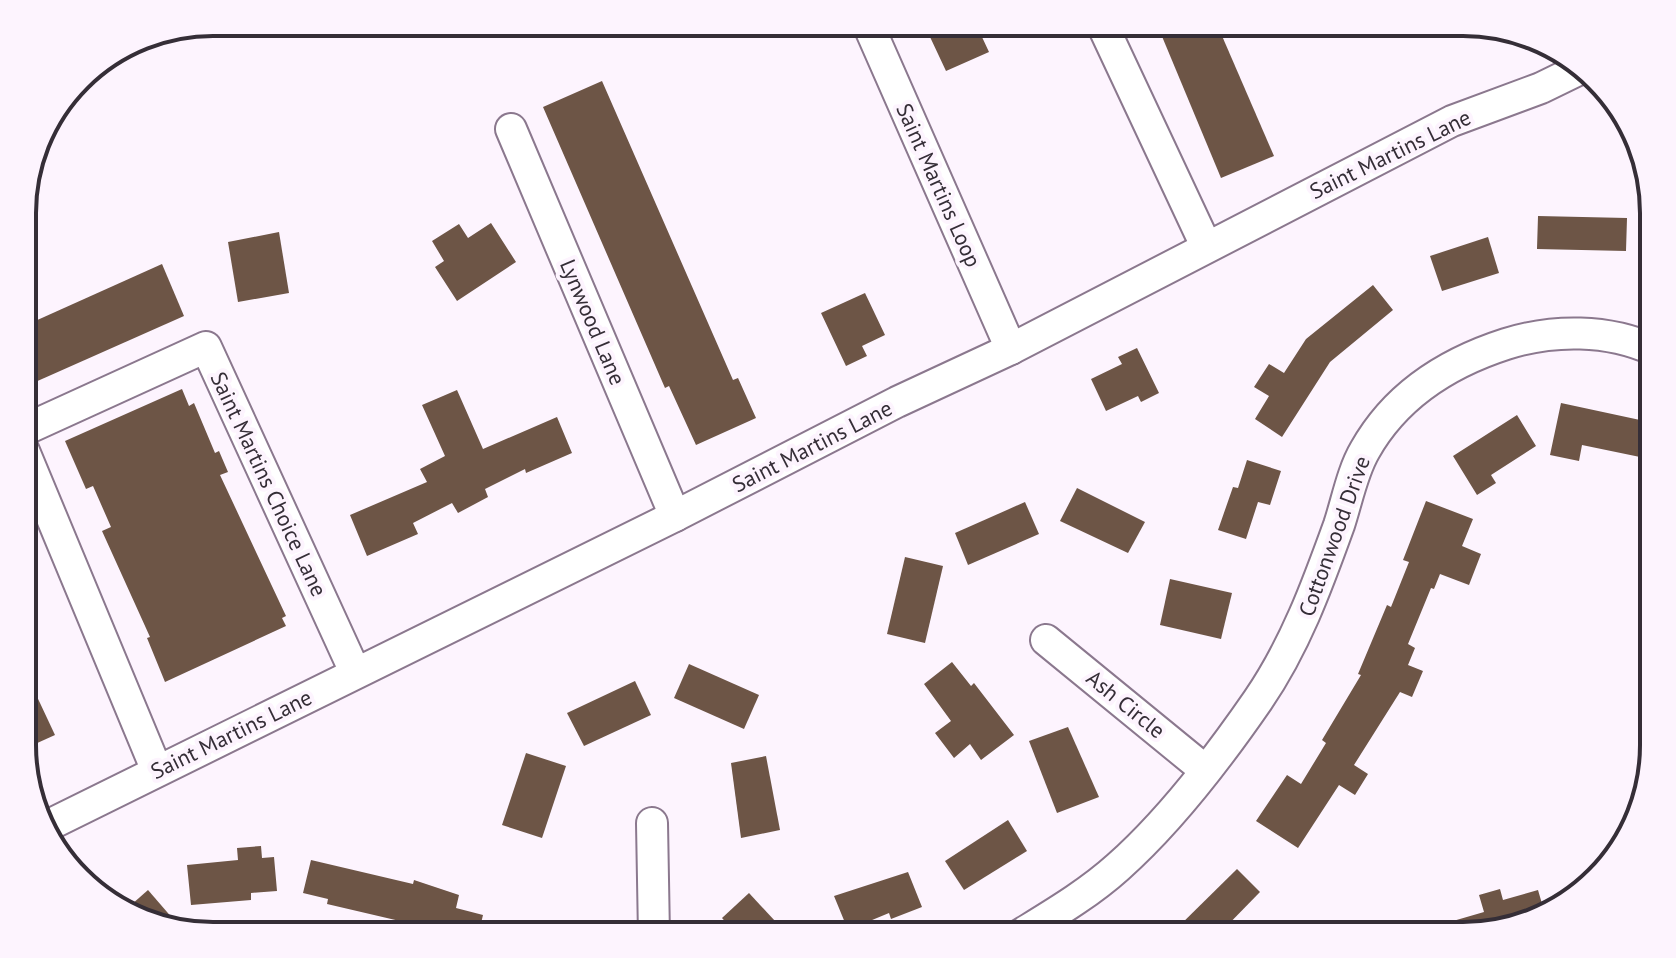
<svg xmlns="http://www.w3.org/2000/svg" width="1676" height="958" viewBox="0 0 1676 958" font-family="'PT Sans',sans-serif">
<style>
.building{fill:#6d5546}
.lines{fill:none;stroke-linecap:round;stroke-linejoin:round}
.minor-casing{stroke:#8b788e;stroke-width:34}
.minor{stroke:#fff;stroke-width:30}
.labels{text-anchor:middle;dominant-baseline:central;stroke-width:8;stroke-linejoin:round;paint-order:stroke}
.street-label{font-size:22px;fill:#352e37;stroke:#fdf4fe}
.rim{fill:none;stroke:#352e37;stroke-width:4}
</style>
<rect width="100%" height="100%" fill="#fdf4fe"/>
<g class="building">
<polygon points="923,22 1014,22 982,37 989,52 946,71"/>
<polygon points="1156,22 1216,22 1274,156 1221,178"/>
<polygon points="602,81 733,380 738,378 756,418 696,445 669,386 665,388 543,107"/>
<polygon points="1538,216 1627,218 1626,251 1537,249"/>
<polygon points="491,223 516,262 457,301 435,267 444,261 432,241 459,224 468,238"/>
<polygon points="279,232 289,293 238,302 228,242"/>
<polygon points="1488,237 1499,273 1442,291 1430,256"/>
<polygon points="162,264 184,316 24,387 24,326"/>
<polygon points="1373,285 1393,310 1330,362 1282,437 1255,419 1269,396 1254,387 1269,364 1284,373 1306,339"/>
<polygon points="865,293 885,335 862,346 867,356 846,366 821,313"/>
<polygon points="1137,348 1159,393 1141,402 1138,396 1106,411 1091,379 1122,364 1118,357"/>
<polygon points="182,389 189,406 194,403 215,453 219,451 228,472 220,475 286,616 282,618 286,626 165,682 147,638 150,637 102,531 111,527 93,486 86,489 65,441"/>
<polygon points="457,390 483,449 557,417 572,453 526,473 525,469 485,489 488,497 458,513 452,503 413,523 418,534 367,556 350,515 427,482 420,469 445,456 422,405"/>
<polygon points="1561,403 1654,423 1654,444 1643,442 1640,457 1582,445 1579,461 1550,455"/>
<polygon points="1517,415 1536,446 1491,475 1496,483 1477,495 1453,456"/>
<polygon points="1247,460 1281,471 1270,505 1258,502 1246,539 1218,530 1233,487 1238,488"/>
<polygon points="1077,488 1145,522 1128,553 1060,521"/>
<polygon points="1426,501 1473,519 1462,546 1481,554 1469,585 1440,574 1434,589 1431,588 1408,644 1415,648 1408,665 1423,671 1412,697 1400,692 1354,765 1368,774 1355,795 1339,785 1298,848 1256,821 1287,775 1301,784 1326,743 1322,740 1361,675 1358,674 1387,605 1391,607 1409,562 1403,560"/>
<polygon points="1025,502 1039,534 968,565 955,533"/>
<polygon points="905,557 943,566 925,643 887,634"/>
<polygon points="1170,579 1232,593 1221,639 1160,625"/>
<polygon points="952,662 971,686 974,683 1014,735 981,760 970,744 954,758 935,733 951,721 924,684"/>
<polygon points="689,664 759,695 744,729 674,698"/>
<polygon points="24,669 55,735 24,749"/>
<polygon points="635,681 651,715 584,746 567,713"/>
<polygon points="1068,727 1099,797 1057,813 1029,741"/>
<polygon points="526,753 566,766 542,838 502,825"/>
<polygon points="766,756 780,830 741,838 731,763"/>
<polygon points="1008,820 1027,851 964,890 945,861"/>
<polygon points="261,846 262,858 274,857 277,891 251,893 251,900 191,905 187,865 238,860 237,848"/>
<polygon points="311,860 413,884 414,880 459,895 456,908 483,915 478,936 431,936 402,929 404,922 327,904 328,899 303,893"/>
<polygon points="1237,869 1260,892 1217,936 1169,936"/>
<polygon points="908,872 922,907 891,919 889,913 848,930 834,896"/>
<polygon points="1500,889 1503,900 1538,890 1545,914 1475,936 1422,936 1422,930 1484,912 1479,895"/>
<polygon points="148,890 180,927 123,912"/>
<polygon points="749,893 789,936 738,936 722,918"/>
</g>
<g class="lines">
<defs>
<g id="minor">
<polyline points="867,22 1011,349"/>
<polyline points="1101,22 1206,246"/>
<polyline points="511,129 675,516"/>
<polyline points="24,430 206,347 355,672"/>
<polyline points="24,451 157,771"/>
<polyline points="1046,640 1205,770"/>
<polyline points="652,823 654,936"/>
<polyline points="45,827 675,516 897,402 1011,349 1452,121 1541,88 1580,69"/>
<path d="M1018 936C1052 915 1088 894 1118 867 1171 820 1218 758 1258 700 1295 646 1317 586 1339 525 1347 501 1352 472 1365 450 1396 395 1447 363 1506 344 1553 329 1608 329 1654 350"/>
</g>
</defs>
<use href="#minor" class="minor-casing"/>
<use href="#minor" class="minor"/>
</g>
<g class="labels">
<g class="street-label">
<text transform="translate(1390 154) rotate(-26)">Saint Martins Lane</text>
<text transform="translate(939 185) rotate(66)">Saint Martins Loop</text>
<text transform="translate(593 322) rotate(67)">Lynwood Lane</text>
<text transform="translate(812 446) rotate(-27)">Saint Martins Lane</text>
<text transform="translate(269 484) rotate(65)">Saint Martins Choice Lane</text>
<text transform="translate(1334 536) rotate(-70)">Cottonwood Drive</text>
<text transform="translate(1126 704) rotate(39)">Ash Circle</text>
<text transform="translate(231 734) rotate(-26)">Saint Martins Lane</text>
</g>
</g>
<path d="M0 0H1676V958H0ZM213 36H1463A177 177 0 0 1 1640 213V745A177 177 0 0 1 1463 922H213A177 177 0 0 1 36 745V213A177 177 0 0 1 213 36Z" fill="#fdf4fe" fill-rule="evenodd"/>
<path class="rim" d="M213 36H1463A177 177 0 0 1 1640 213V745A177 177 0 0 1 1463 922H213A177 177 0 0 1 36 745V213A177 177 0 0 1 213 36Z"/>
</svg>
